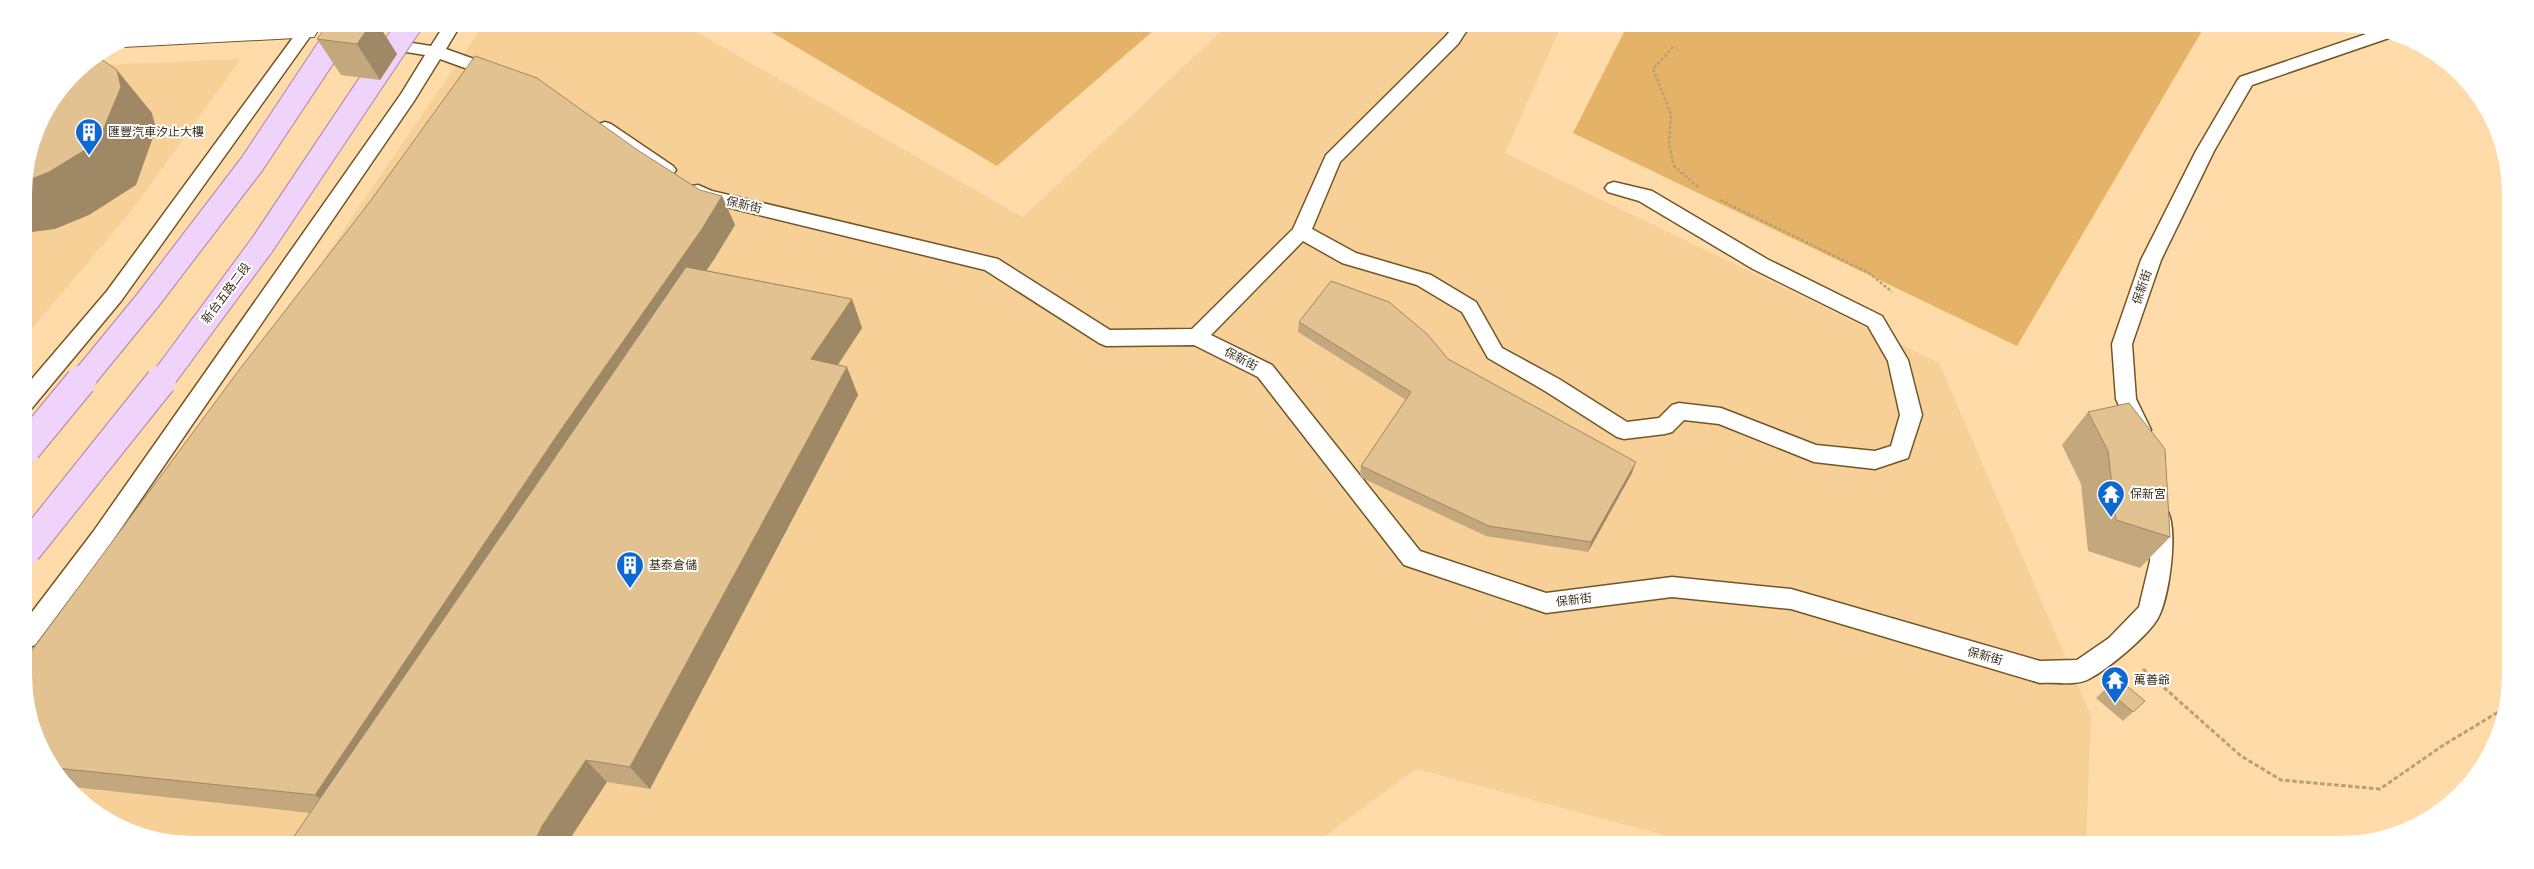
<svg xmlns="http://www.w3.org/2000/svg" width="2534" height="869" font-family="Helvetica,'Noto Sans TC',sans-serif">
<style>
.built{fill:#f6d097}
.green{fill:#e5b367}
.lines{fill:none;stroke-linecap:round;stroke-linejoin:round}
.service-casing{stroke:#735626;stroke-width:3}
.minor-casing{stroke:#735626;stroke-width:2}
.path-far1{stroke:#b99e76;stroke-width:2.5;stroke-dasharray:3 2;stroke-linecap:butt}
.path{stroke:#b99e76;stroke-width:3;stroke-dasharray:4.5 2.5;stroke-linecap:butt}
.service{fill:#fff;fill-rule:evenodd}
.minor{fill:#fff;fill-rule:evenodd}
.primary-bridge-far1-casing{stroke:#a985a8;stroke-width:26;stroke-linecap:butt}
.primary-bridge-casing{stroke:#a985a8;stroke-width:32;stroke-linecap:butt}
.primary-bridge-far1{stroke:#efd3fa;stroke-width:24}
.primary-bridge{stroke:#efd3fa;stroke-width:30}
.wall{fill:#c3a77d}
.shaded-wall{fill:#9f8866}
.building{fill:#e3c291;stroke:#9f8866}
.labels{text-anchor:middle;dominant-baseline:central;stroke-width:4;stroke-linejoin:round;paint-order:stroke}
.poi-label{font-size:12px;fill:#392c18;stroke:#fff;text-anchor:start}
.street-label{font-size:12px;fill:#392c18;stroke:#fff}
</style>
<rect width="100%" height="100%" fill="#fedba9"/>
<g class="built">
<path d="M484 24H682L1023 217 1229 24H1562L1505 153 1939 363 2091 716 2086 845H1701L1416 769 1313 845H193L139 836 66 788 27 708V694Z"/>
<path d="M241 59 132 210 25 337 24 182 41 119 81 66Z"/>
</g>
<g class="green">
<path d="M758 24H1161L997 166Z"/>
<path d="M1628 24H2206L2017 346 1573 133Z"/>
</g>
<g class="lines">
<g class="service-casing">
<g id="service">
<path d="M303 24H319L121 301 32 408 25 410V387L107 291Z"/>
<path d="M445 24H461L446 49 502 69 505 73 502 77H490L440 59 414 101 109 546 35 645 27 648 26 620 93 532 401 94 425 55 375 47 373 43 375 39 381 38 431 46Z"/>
<path d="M1455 24H1471L1458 44 1340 162 1312 229 1356 253 1431 275 1476 302 1502 348 1559 379 1627 422 1659 418 1672 405 1679 403 1721 408 1816 445 1875 451 1891 446 1900 415 1888 361 1868 326 1753 269 1639 201 1608 192 1605 188 1608 184 1614 182 1652 191 1767 259 1882 316 1908 360 1922 415 1908 458 1875 469 1814 462 1719 424 1684 420 1672 432 1665 434 1624 439 1617 437 1545 391 1488 358 1462 312 1417 285 1342 263 1303 241 1211 335 1272 365 1420 551 1546 593 1672 577 1791 589 2040 661 2077 660 2109 638 2139 607 2150 561 2149 519 2152 512 2160 510 2168 512C2178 533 2169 598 2158 618 2148 636 2108 669 2089 679 2076 686 2055 682 2040 683L1791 609 1672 597 1546 613 1404 565 1258 377 1194 345 1106 346 1099 343 985 270 706 202 691 196 689 191 691 186 698 185 712 191 998 259 1110 330 1192 329 1293 229 1326 155 1446 36Z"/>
<path d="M2378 30 2392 32 2389 38 2252 85 2214 151 2161 260 2132 344 2136 399 2151 430 2147 436 2140 438 2133 436 2116 399 2112 344 2141 260 2196 151 2237 81 2240 77Z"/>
<path d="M605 122 611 124 673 166 676 170 673 174 667 176 661 174 599 132 596 128 599 124Z"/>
</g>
</g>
<g class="minor-casing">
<path id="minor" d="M306 25 314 27 317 32 314 37 123 47 115 45 129 37 152 32Z"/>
</g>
<g class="path-far1">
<path d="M1673 47 1653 69 1671 114 1669 144 1674 166 1699 188"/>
<path d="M1720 200 1869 273 1892 292"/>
</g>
<path class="path" d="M2143 669 2241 756 2281 780 2380 789 2442 746 2505 708"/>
<use href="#service" class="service"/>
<use href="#minor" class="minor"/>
<g class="primary-bridge-far1-casing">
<g id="primary-bridge-far1">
<path d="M80 383 148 300 252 164 345 24"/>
<path d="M160 383 262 245 410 24"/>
</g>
</g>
<g class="primary-bridge-casing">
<g id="primary-bridge">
<path d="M26 448 81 381"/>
<path d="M26 550 161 381"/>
</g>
</g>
<use href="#primary-bridge-far1" class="primary-bridge-far1"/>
<use href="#primary-bridge" class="primary-bridge"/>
</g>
<g class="wall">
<path d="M328 24H378L397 54 380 80 341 75 317 39Z"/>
<path d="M636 149 700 190 722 196 735 225 706 270 852 299 862 328 838 365 858 395 650 789 607 782 310 813 65 786 27 708 369 203Z"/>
<path d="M1299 322 1448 359 1632 473 1588 552 1486 536 1360 477 1361 466 1406 400 1298 332Z"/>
<path d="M2088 412 2170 537 2140 568 2088 551 2081 484 2062 445Z"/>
<path d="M2117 678 2145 701 2123 721 2096 698Z"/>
</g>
<g class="shaded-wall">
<path d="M371 24H378L397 54 380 80 357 44Z"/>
<path d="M117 70 152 113 156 129 136 185 89 215 55 229 24 233V182Z"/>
<path d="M722 196 735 225 715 258 578 458 345 817 315 795 560 431Z"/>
<path d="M852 299 862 328 823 387 811 359Z"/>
<path d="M847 367 858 395 650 789 630 767Z"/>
<path d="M1636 462 1632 473 1588 552 1591 542Z"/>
<path d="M586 760 607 782 566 845H533L542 826Z"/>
</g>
<g class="building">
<path d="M328 24H371L357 44 317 39Z"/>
<path d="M475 56 537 78 636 149 700 190 722 196 702 229 560 431 315 795 56 768 27 708V657L239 370 369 203Z"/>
<path d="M96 57H98L117 70 121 87 98 142 49 172 24 182 41 119 81 66Z"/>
<path d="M686 267 852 299 811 359 847 367 630 767 586 760 542 826 533 845H288Z"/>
<path d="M1331 281 1389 302 1427 334 1448 359 1636 462 1591 542 1489 526 1361 466 1411 392 1299 322Z"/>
<path d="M2129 403 2165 449 2170 537 2116 520 2108 451 2088 412Z"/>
<path d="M2117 678 2145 701 2133 712 2106 689Z"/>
</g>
<defs>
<g id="building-pin" transform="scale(1.4375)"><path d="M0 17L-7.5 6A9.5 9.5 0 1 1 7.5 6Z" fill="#0f68d1" stroke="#fff"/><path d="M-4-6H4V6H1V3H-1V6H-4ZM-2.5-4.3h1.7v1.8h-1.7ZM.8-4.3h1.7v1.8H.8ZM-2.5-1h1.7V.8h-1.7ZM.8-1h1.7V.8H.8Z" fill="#fff"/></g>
<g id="temple-pin" transform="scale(1.4375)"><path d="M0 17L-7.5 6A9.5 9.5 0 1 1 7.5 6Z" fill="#0f68d1" stroke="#fff"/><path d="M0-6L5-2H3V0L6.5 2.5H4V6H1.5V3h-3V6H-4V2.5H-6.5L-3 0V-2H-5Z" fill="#fff"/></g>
</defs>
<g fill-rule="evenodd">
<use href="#building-pin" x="89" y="132"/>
<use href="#temple-pin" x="2111" y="494"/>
<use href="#building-pin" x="630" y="565"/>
<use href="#temple-pin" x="2115" y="680"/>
</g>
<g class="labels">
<g class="poi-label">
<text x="108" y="132">匯豐汽車汐止大樓</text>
<text x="2130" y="494">保新宮</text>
<text x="649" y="565">基泰倉儲</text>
<text x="2134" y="680">萬善爺</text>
</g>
<g class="street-label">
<text transform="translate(744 205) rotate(13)">保新街</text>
<text transform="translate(2142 287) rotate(-71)">保新街</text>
<text transform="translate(226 293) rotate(-53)">新台五路二段</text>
<text transform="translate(1241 359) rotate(27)">保新街</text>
<text transform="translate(1574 600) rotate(-7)">保新街</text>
<text transform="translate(1985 656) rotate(15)">保新街</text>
</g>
</g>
<path d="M0 0H2534V869H0ZM193 32H2341A161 161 0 0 1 2502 193V675A161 161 0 0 1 2341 836H193A161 161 0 0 1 32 675V193A161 161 0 0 1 193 32Z" fill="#fff" fill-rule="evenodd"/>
</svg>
